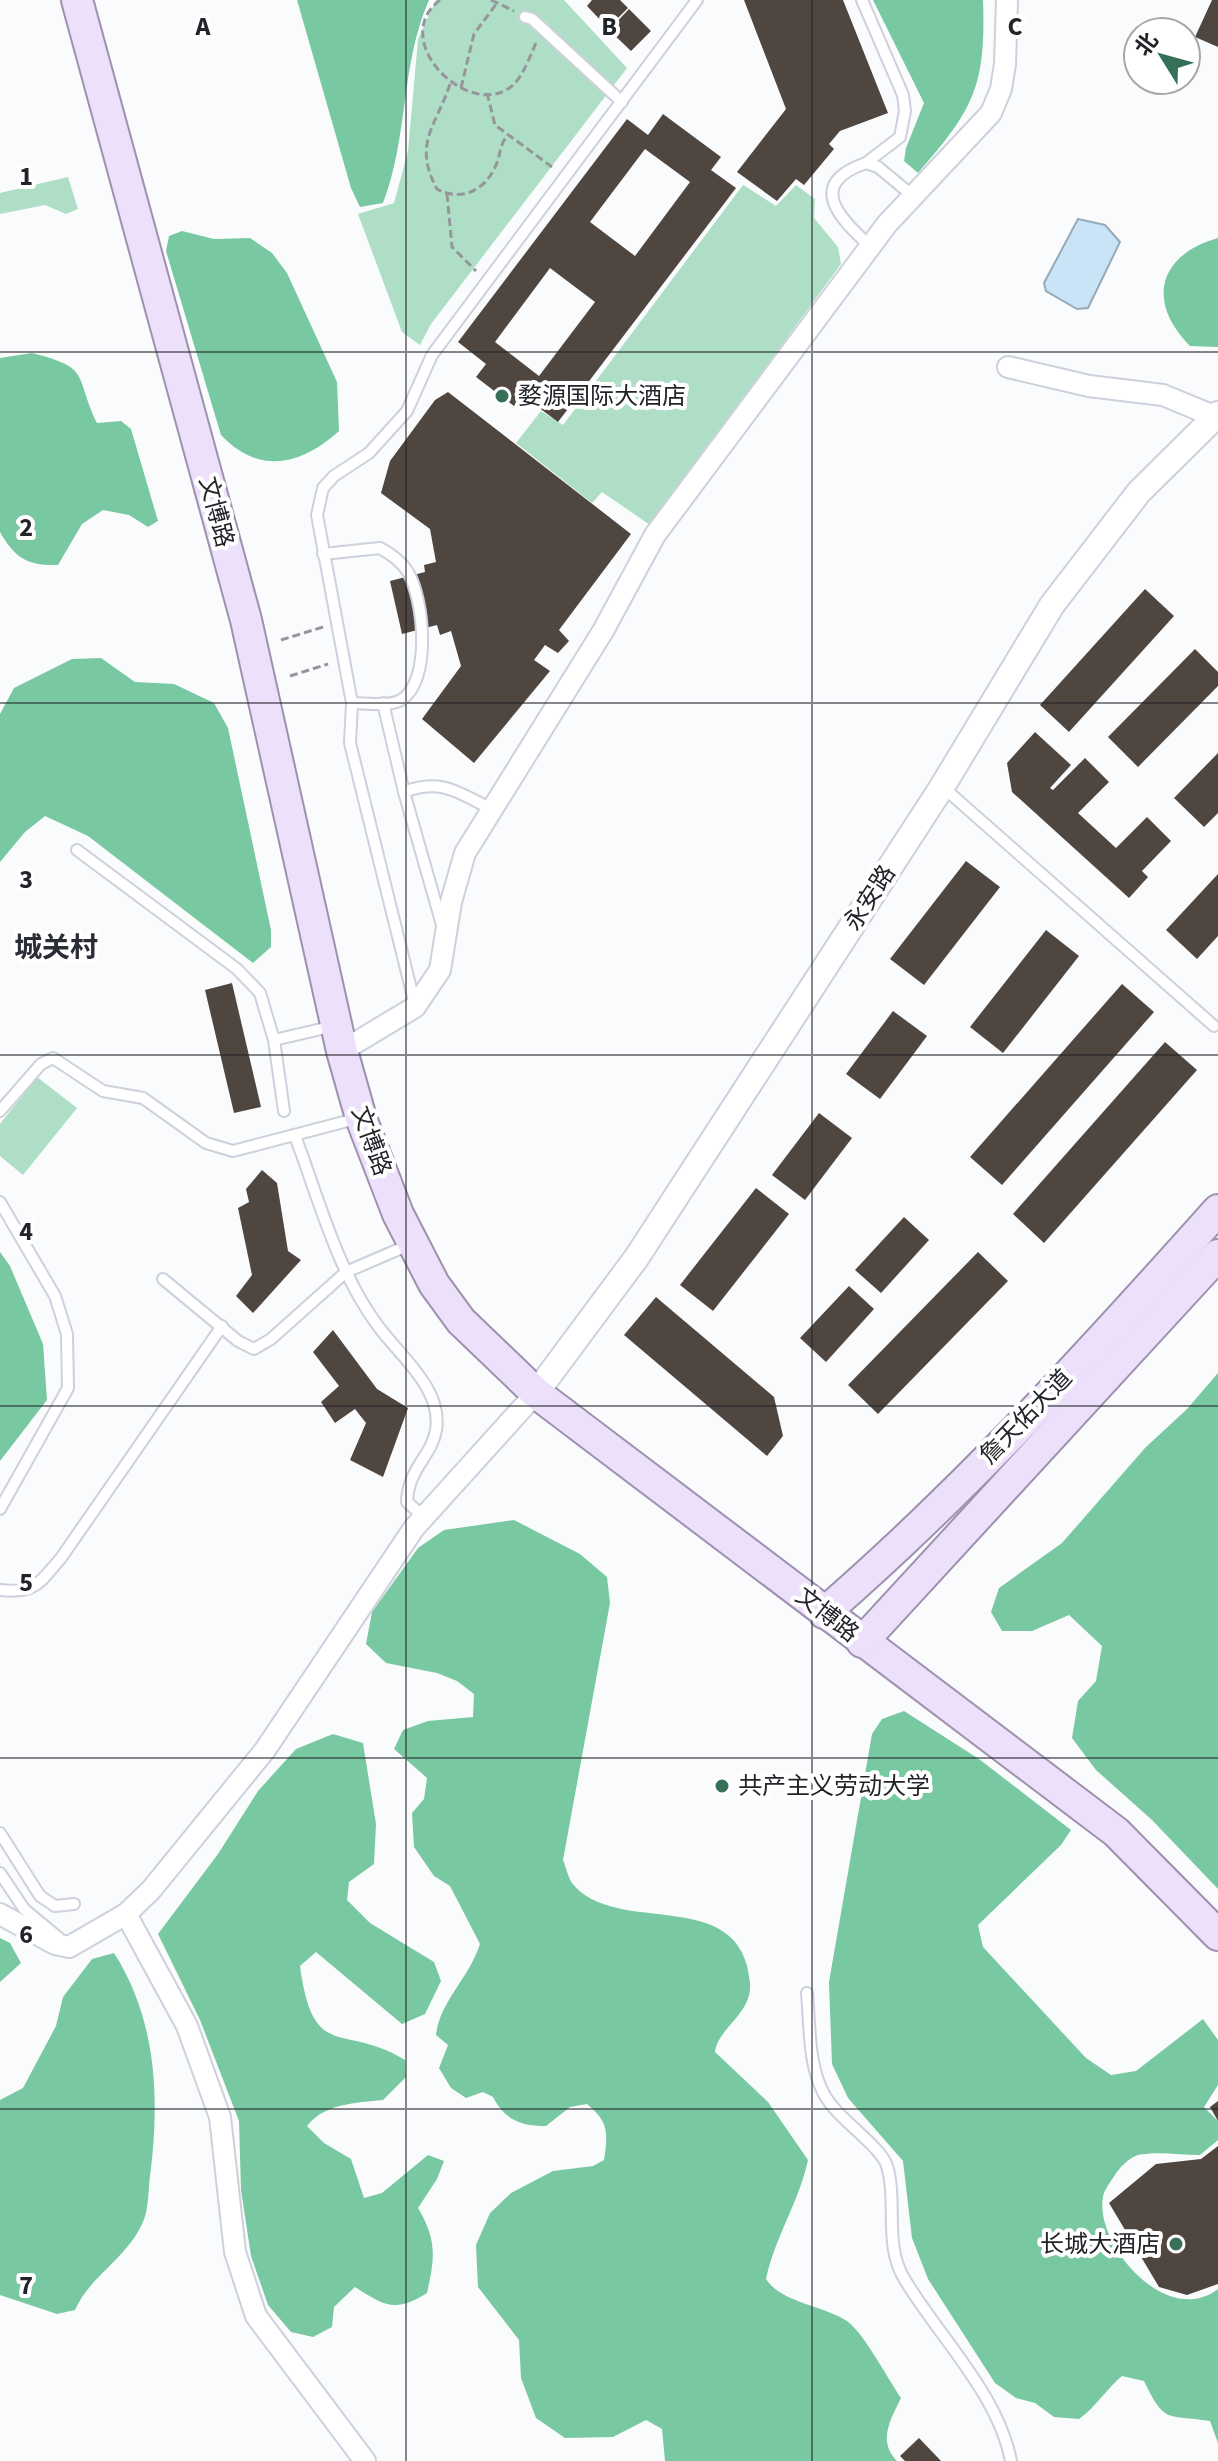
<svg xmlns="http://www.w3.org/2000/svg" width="1218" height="2461" font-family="'Source Sans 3','Noto Sans SC',sans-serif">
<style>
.green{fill:#aedfc6}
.forest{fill:#78c9a2}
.water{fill:#c9e4f7;stroke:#97aab9;stroke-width:2}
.building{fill:#504640;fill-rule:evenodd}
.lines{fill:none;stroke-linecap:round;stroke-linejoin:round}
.service-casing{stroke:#cdd1dc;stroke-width:14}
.minor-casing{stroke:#cdd1dc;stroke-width:24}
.tertiary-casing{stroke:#cdd1dc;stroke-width:28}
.primary-casing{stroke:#9d91ae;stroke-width:34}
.path{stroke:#95969a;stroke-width:3;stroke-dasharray:8 4;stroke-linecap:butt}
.service{stroke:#fff;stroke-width:10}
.minor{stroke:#fff;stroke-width:20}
.tertiary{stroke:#fff;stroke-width:24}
.primary{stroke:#ece0fa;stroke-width:30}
.grid{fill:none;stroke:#232429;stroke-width:2;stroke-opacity:0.55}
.poi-dot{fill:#377059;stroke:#fff;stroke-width:3}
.labels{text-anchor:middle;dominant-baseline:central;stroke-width:8;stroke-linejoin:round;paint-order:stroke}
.poi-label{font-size:24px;fill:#232429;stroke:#fff;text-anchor:start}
.street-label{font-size:24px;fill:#232429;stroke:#fff}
.quarter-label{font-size:28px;font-weight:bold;fill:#2b2e37;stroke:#fff}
.grid-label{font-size:26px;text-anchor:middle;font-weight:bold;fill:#232429;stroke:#fff;stroke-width:8;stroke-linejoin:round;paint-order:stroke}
</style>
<rect width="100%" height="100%" fill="#fafbfd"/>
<g class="green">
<path d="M436 0H564L627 68 431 324 420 345 402 332 358 214 394 203 408 151 418 39Z"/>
<path d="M68 177 78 209 66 214 45 205 0 214V193Z"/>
<path d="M743 185 776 206 796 185 815 199 814 218 838 247 841 264 650 525 602 492 592 503 516 443 541 411 563 425Z"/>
<path d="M37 1077 77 1108 23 1175 0 1156V1124Z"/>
</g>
<g class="forest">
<path d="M297 0H429C400 66 409 136 383 203L360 207 351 188Z"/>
<path d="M873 0H983C986 86 974 109 918 173L904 161 906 148 924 103Z"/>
<path d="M182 231 214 239 250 238 272 253 287 273 337 382 339 431C300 466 259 475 221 435L166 251 169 236Z"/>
<path d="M1218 238V347L1190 346C1146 302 1158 255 1218 238Z"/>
<path d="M32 353C92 368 74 375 97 423L121 421 131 429 158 521 148 527 129 515 103 510 82 524 58 565C27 566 15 558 0 532V358Z"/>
<path d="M101 658 135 682 174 684 214 703 228 728 271 930V947L253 963 88 836 45 816 25 832 0 862V714L14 688 72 659Z"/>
<path d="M0 1252 10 1266 43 1344 47 1400 0 1461Z"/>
<path d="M1218 1373V1889L1152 1820 1096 1770 1072 1738 1078 1701 1096 1681 1102 1646 1069 1615 1032 1631H1002L991 1612 999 1588 1062 1543 1145 1448 1187 1409Z"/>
<path d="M514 1520 580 1554 607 1577 610 1603 563 1860C566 1867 568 1877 572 1883 616 1939 742 1882 750 1983 753 2013 717 2029 715 2052L768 2102 808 2160C799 2202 775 2237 766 2279 782 2303 822 2305 847 2321 864 2333 888 2379 901 2398 891 2419 877 2441 897 2461H665L662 2429 646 2420 613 2437 565 2438 536 2418 521 2378 519 2340 478 2287 476 2245 490 2213 511 2193 553 2171 593 2166 604 2160C608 2133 609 2122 587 2104L570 2107 546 2126C521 2126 505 2120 493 2097L483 2092 466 2098 451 2088 439 2068 448 2045 436 2035C440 2001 468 1980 480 1944L450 1886 434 1876 414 1847 412 1813 424 1799 427 1778 394 1749 403 1730 428 1721 473 1717 474 1694 457 1681 437 1673 386 1663 366 1644 372 1612 418 1548 444 1530Z"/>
<path d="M904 1711 979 1759 1071 1830 1061 1845 978 1925 983 1947 1086 2058 1111 2075 1136 2071 1203 2019 1218 2040V2085L1204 2107 1218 2121V2140L1200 2155C1181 2155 1157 2151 1138 2155 1130 2157 1119 2168 1115 2175 1111 2181 1104 2190 1103 2197 1094 2243 1166 2329 1218 2289V2443L1210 2421C1167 2414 1165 2425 1144 2381L1122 2376C1106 2389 1097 2406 1079 2419L1054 2417 1035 2403 1016 2398 995 2383 928 2279 912 2238 903 2161 848 2098 832 2064 829 1982 872 1734 882 1719Z"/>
<path d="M333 1734 363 1743 376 1824 374 1864 349 1882 347 1900 370 1923 434 1962 441 1981 425 2014 402 2024 316 1952 300 1966C313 2064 344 2022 405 2060L406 2077 383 2100C356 2103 325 2103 307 2126L324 2143 351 2159 364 2198 382 2193 428 2155 444 2161 437 2179 418 2208C437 2240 435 2257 427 2293 395 2313 385 2306 355 2287L334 2307 332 2327 313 2337 291 2332 268 2305 251 2256 241 2190 239 2121 200 2020 158 1934 218 1854 258 1791 296 1749Z"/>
<path d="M0 1938 10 1943 21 1963 0 1982Z"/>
<path d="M114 1953C157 2020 160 2100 150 2176 148 2191 149 2211 142 2224 126 2259 90 2276 75 2310L57 2314 0 2295V2100L23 2088 56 2026 63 1997 92 1959Z"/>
</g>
<path class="water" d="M1078 219 1105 225 1120 242 1088 308 1077 309 1046 291 1044 283Z"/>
<g class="building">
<path d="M592 0H620L628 8 608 28 587 6Z"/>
<path d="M744 0H843L888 113 840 131 829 144 834 149 804 185 796 179 777 201 737 172 786 109Z"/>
<path d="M1212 0H1218V47L1195 37Z"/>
<path d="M629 9 651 31 631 51 609 30Z"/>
<path d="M663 114 721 157 711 170 736 188 558 422 522 395 514 406 476 377 486 364 458 342 627 119 648 135ZM645 149 690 182 635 256 590 222ZM550 268 595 302 539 376 495 342Z"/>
<path d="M448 392 631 534 559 630 569 641 558 653 545 645 534 660 550 671 474 763 422 719 461 666 451 631 440 635 437 625 402 634 390 581 425 572 424 565 436 562 430 529 381 493 390 461 435 400Z"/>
<path d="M1145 589 1174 616 1069 732 1040 705Z"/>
<path d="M1195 649 1218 672V686L1138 767 1108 737Z"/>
<path d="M1035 732 1071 765 1050 788 1053 790 1085 758 1109 782 1078 813 1116 848 1147 817 1171 841 1142 871 1148 877 1129 898 1012 792 1007 763Z"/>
<path d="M1218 753V813L1204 827 1174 798Z"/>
<path d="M966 861 1000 887 924 985 890 959Z"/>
<path d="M1218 874V936L1197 959 1166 930Z"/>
<path d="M1046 930 1079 956 1003 1053 970 1027Z"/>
<path d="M232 983 261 1107 234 1113 205 990Z"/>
<path d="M1122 984 1154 1012 1002 1185 970 1157Z"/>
<path d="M893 1011 927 1036 880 1099 846 1074Z"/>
<path d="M1165 1042 1197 1070 1044 1243 1013 1214Z"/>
<path d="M819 1113 852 1138 805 1200 772 1175Z"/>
<path d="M262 1170 277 1183 288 1251 301 1260 253 1313 236 1296 252 1275 238 1208 249 1202 246 1189Z"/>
<path d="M756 1188 789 1214 713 1311 680 1285Z"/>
<path d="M904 1217 929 1240 881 1293 855 1270Z"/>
<path d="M978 1252 1008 1281 878 1414 848 1385Z"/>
<path d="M849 1286 874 1309 826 1362 800 1338Z"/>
<path d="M656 1297 774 1397 783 1436 767 1456 624 1335Z"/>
<path d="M333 1330 377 1389 408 1408 383 1477 350 1460 366 1423 355 1409 335 1423 321 1402 339 1386 313 1352Z"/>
<path d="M1218 2101V2121L1210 2107Z"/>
<path d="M1218 2146V2284L1187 2295 1159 2287 1109 2203 1156 2164 1201 2159Z"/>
<path d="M919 2438 941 2461H905L900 2456Z"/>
</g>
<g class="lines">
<g class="service-casing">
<g id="service">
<path d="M862 0 903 95 905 111 900 137 866 163"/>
<path d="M525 17 532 19 622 102"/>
<path d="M870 246C840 219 805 184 866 163L878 167 913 196"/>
<path d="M323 554 380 548C391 554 401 561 408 572 424 600 432 681 401 700 389 707 366 703 352 703"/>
<path d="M383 703 404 792 442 925"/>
<path d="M944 788 1214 1026"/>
<path d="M404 792C441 778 458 792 491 809"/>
<path d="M77 850 237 969 260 993 274 1040 284 1111"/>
<path d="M415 1005 350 743 352 703 317 515 323 488 334 476 369 453 407 411 432 355 697 0"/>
<path d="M274 1040 334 1026"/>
<path d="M0 1111 41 1064 53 1058 103 1091 143 1098 206 1143 233 1151 359 1118"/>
<path d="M295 1136C319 1199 337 1271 378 1326 400 1356 443 1389 436 1430 432 1456 408 1468 407 1502L424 1517"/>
<path d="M0 1202 55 1296 67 1334 68 1388 0 1509"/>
<path d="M163 1279 238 1341 254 1349 271 1339 346 1272 411 1244"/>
<path d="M0 1590C36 1594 39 1583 61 1558L222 1326"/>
<path d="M0 1833 40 1896 55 1906 74 1904"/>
<path d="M0 1873 24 1909 59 1938"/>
<path d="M807 1993C810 2025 808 2065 824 2094 836 2118 881 2146 887 2166 898 2203 883 2245 905 2280 940 2338 998 2394 1011 2461"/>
</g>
</g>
<g class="minor-casing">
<g id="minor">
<path d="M1008 367 1089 386 1163 395 1216 417"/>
<path d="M342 1051 415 1007 440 970 451 902 465 853 603 631 655 535 887 224 991 113 1001 89 1005 64 1007 0"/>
<path d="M0 1914 55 1944 69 1947 126 1914 151 1890 265 1750 414 1528 536 1393"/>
<path d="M126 1914 187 2026 220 2117 235 2252 256 2316 365 2461"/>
</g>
</g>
<g class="tertiary-casing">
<path id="tertiary" d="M536 1393 637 1257 942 787 1052 605 1139 492 1218 414"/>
</g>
<g class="primary-casing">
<g id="primary">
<path d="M77 0 246 620 342 1051 361 1118 398 1214 434 1284 461 1321 536 1393 1116 1832 1218 1935"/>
<path d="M824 1613C966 1490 1093 1350 1218 1210"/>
<path d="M862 1642 1218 1255"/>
</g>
</g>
<g class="path">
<path d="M440 0C385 42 475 127 516 82 525 71 530 56 536 43"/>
<path d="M491 0 514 11"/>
<path d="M450 84C437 125 412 143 437 189 461 202 485 191 496 165 501 154 499 145 508 135"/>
<path d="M461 88 474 34 497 3"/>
<path d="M487 93 495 125 552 167"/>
<path d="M447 194 452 247 476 271"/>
<path d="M281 640 323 627"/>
<path d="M290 676 328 664"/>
</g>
<use href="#service" class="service"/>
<use href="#minor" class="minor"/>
<use href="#tertiary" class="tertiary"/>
<use href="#primary" class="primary"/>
</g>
<path class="grid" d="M406 0V2461M812 0V2461M0 352H1218M0 703H1218M0 1055H1218M0 1406H1218M0 1758H1218M0 2109H1218"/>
<g class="poi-dot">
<circle cx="502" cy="396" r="8"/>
<circle cx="722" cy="1786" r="8"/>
<circle cx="1176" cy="2244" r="8"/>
</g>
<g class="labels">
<g class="poi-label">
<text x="518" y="396">婺源国际大酒店</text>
<text x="738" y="1786">共产主义劳动大学</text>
<text x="1160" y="2244" text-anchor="end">长城大酒店</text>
</g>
<g class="street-label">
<text transform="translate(216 512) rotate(75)">文博路</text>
<text transform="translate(870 898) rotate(-57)">永安路</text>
<text transform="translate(371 1141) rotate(70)">文博路</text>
<text transform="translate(1026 1417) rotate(-46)">詹天佑大道</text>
<text transform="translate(827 1615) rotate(38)">文博路</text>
</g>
<g class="quarter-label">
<text x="56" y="948">城关村</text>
</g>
</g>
<g class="grid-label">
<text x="203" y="35">A</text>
<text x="609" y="35">B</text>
<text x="1015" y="35">C</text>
<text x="26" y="185">1</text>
<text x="26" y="536">2</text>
<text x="26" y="888">3</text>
<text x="26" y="1240">4</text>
<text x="26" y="1591">5</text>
<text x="26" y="1943">6</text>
<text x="26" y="2294">7</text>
</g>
<g transform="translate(1162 56) rotate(307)"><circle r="38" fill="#ffffff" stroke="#a7a7a9" stroke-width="2"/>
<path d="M0-6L14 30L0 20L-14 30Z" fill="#377059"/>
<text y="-12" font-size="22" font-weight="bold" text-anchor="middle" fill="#232429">北</text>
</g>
</svg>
